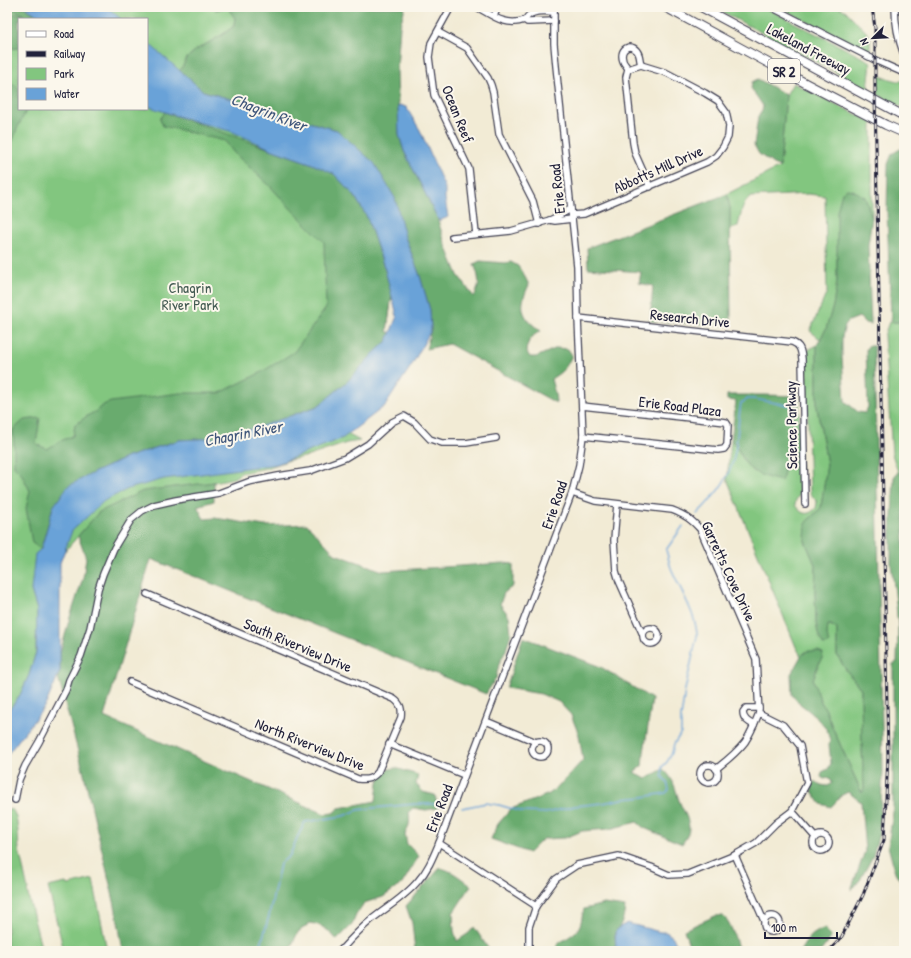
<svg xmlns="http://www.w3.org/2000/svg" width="911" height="958" font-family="'Patrick Hand',sans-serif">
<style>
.green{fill:#82c67f;stroke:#52745d;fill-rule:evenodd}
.forest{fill:#69ab6e;stroke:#466654}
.water{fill:#69a2d8;stroke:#46628a}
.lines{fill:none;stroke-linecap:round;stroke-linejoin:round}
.stream{stroke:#69a2d8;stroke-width:1.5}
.minor-casing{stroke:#414052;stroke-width:8}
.highway-casing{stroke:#414052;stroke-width:10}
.minor{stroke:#fff;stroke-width:5.5}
.highway{stroke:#fff;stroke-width:8}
.rail-casing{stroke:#22223b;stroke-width:3}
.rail{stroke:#fbf7ec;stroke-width:1.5;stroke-dasharray:4.5;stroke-linecap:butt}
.labels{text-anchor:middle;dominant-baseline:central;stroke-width:4;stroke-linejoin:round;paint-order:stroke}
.shield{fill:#fbf7ec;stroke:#636270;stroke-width:1}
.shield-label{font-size:14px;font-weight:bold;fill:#22223b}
.street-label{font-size:15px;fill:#22223b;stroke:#fbf7ec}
.park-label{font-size:15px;fill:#445b53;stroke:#fbf7ec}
.water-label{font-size:16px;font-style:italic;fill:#3e557a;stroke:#fbf7ec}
</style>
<rect width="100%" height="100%" fill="#fbf7ec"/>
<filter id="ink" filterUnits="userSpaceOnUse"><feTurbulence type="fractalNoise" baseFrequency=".025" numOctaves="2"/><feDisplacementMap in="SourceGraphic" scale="8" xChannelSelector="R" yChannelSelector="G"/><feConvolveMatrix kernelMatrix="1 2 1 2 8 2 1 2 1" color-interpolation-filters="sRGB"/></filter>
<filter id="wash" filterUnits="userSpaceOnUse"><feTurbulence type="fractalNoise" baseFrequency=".012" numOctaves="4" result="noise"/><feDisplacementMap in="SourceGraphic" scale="16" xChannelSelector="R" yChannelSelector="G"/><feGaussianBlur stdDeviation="0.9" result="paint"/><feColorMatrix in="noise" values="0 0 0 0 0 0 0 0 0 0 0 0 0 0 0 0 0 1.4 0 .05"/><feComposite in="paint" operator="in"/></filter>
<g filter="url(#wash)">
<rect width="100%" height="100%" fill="#f2ebd5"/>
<g class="green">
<path d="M7 7H217L216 10 227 7 235 18 234 26 222 35 196 50 187 58 171 93 309 136 396 261 387 331 409 346 336 428 360 441 347 443 309 456 290 460 267 468 241 473 234 478 204 484 99 512 31 590 37 610 36 652 29 675 20 695 7 713ZM19 19H147V109H19Z"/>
<path d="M713 7H764L871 62 868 89Z"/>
<path d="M779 7H839L846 11 870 36V54Z"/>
<path d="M879 76 898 81H904V108L878 95Z"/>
<path d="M793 83 872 122V218L865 197 837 255V282L833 306 826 329 820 339 810 331 827 292 825 196 808 194 751 197 746 201 742 210 738 226 730 229V208L727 194 780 167 786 95Z"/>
<path d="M889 322H904V478L898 472 892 454 884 336Z"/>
<path d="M817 345V407L827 464 821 508 806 522 805 541 816 567 815 592 816 622 818 634 828 644 827 635 828 624 837 629V655L846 670 861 689 862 749 864 787 863 793 861 791 831 724 826 710 821 702 813 680 817 668 822 658 812 652 807 651 801 656 796 647 727 479 731 440 734 443 747 465 783 476 787 455 790 446 798 396H799L800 494 796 500 795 505C802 515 808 516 816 508L817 502 810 493 806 357 808 350Z"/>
<path d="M12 809C19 817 18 839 19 850 22 863 25 877 28 890L27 891 42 951H7V810Z"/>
<path d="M93 879 107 951H64L48 887 66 883 68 885Z"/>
</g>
<g class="forest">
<path d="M7 7H25L34 13 31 17 41 19H19V48L7 49V13L24 15 23 14Z"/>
<path d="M217 7H405L400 26 397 70 399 135 404 151 437 217 445 243 458 275 474 297C481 284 479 277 474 264L480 261 505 263 511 262 518 266 525 277 529 285C518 307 521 317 541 331 531 336 528 340 526 351L530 357H536L557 348 568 349 572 355C566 369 563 371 551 379 553 387 556 395 556 403L449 344 426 349 431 330 430 310 420 276 405 237 337 130 301 120 203 91 180 71 187 58 196 50 222 35 234 26 235 18 227 7 215 10Z"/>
<path d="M758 79 786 95 780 167 773 164 759 154 754 145 758 117 762 111 763 106 751 88 752 82Z"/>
<path d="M12 83 17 86 19 88V109H27L17 129 7 157V86Z"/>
<path d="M165 112 310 163 334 173 354 195 367 217 385 270 392 294 387 331 390 334 387 341 373 354 347 382 318 406 262 426 218 438 179 440 128 457 95 472 53 507 41 549 32 543 26 508 30 491 21 473 14 466V446L13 430 24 420 40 418 36 444 47 449 60 441 73 436 75 425 87 416 96 411 105 404 111 402 180 393H220L260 373 294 352 326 308 324 242 291 209 270 186 234 153 225 141 163 126 160 119Z"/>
<path d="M900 149 904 150V219L901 222 904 223V322H891L887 211 888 164 892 154Z"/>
<path d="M847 189 853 190 865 197 872 218 868 245 871 324 865 323 859 317 849 321 845 325 842 337V357L845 401 858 412 865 413 868 407 866 350 868 346H874L883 772 879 833 873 856 860 880 851 890 865 851 861 802 848 792 842 795 831 807 821 804 813 793 811 786 815 781 821 785 828 786 832 783 830 778 824 779 821 777 822 772 828 769 831 763 829 745 830 741 827 730 814 715 799 703 792 695 791 674 801 656 807 651H818L823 653 822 658 817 668 813 680 821 702 826 710 831 724 861 791 863 792 864 787 862 749 861 689 846 670 837 655V629L831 625H828L827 635 829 644 823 645 818 634 816 622 815 592 816 567 805 541 806 522 821 508 827 464 817 407V345L826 329 833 306 837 282V211L842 193Z"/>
<path d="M727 194 730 208 731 326 650 321 653 286 639 283 641 272 588 268 587 248Z"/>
<path d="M727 395H764L798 396 790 446 787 455 783 476 781 481C769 478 754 475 747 465 742 458 739 450 734 443L731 440 736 401 727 400Z"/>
<path d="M898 472 904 478V878L899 879 895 872 888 846 893 812V664L897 662 898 627 895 593 891 565V533L894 477Z"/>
<path d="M214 482V501L197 506 204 519 215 518 265 526 307 524 335 554 383 571 504 563 513 564V586L504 593 500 604 509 616 511 633 506 650 499 664 496 678 486 694 151 559 104 717 325 814 333 813 339 808 376 801 378 782 381 774 389 769 396 768 418 775 416 784 423 792 435 795 438 808 426 810 413 808 409 812C410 821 410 826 405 834L407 844 419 856 402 884 383 897 364 903 356 915 352 925 337 940C329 930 322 925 310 923L298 932 289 951H123L116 910 82 766 58 677 60 671V653L70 617 83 578 86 558 78 536 99 512 143 491Z"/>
<path d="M523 637 601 667 652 699 642 766 634 772 646 779 663 769C675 779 675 790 680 803 684 812 688 817 689 827 689 834 686 838 682 844L644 828 637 822 609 829 582 831 565 838 543 839 529 853 491 839 498 824 511 809 549 794 558 787 583 760 579 735 571 715 559 702 541 694 506 688Z"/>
<path d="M440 868C452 870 462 879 471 886L453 913 454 931 457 941 469 933 474 927 490 951H415L412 923 406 906Z"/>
<path d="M604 904 625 907C624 917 622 925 615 932L616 951H557V945C564 939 577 934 580 925 582 920 582 915 584 909Z"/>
<path d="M715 916C717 916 720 915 722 916 731 919 736 943 739 951H691L684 930Z"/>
<path d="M825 928 831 938 821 951H800C808 938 811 934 825 928Z"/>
</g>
<g class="water">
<path d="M25 7H107L121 19H43Z"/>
<path d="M147 42 203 91 301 120 337 130 374 163 395 198 405 237 420 276 430 310 431 330 413 363 385 406 343 438 277 464 164 479 128 489 104 501 72 531 60 563V671L46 704 39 714 7 755V713L20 695 29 675 36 652 37 610 31 590 35 554 41 549 53 507 68 486 95 472 128 457 179 440 218 438 262 426 318 406 347 382 373 354 387 341 397 316 385 270 367 217 354 195 334 174 310 163 273 150 233 132 186 119 147 106Z"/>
<path d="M400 105 406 107 420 130 445 188V198L448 217C445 219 442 219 439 221L404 151 399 135 398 106Z"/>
<path d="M627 923 660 932H666L673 937 679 951H616L615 932 620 927Z"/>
</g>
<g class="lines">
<g class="stream">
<path d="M697 514C714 497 731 478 735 452 738 436 738 420 741 403L748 399H754L793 406"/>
<path d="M462 808 486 803 499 805 523 812 546 813 575 806 603 803 622 799 643 797 666 793 669 790 667 782 662 776V767L667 762 672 753 674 744 681 733V718L685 690 697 636C697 616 679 587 671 568 669 562 668 556 666 550L683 526"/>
<path d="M259 951 269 916 280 864 290 855 297 838 305 822 343 816 358 810 373 808 415 804H442"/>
</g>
</g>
</g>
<g filter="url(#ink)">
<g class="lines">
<g class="minor-casing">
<g id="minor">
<path d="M451 7 431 43 429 57 434 95 469 169 476 234"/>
<path d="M477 7C493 16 506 27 525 20L527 22H529L554 21"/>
<path d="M771 7 875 60 904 73"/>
<path d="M895 7C895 24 898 39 904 55"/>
<path d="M494 16 498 7"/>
<path d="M525 20C530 10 544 11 554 12"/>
<path d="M438 32 467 48 488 78 491 85 493 92 499 134 533 201 539 224"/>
<path d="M641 65C640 62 640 58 639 55 634 41 618 47 623 61 624 64 627 66 628 69L626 77 633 143 635 153 650 187"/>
<path d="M572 215 584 214 707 162 716 156 723 147 728 137 729 126 726 112 718 101 705 93 667 73 641 65 628 69"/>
<path d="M550 220 555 221 572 219"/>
<path d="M452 237 511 231 550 220 554 218 571 209"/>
<path d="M578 318 792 342C800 345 801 350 802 359L805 504"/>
<path d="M582 406 726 422 728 425 727 445 724 449 718 450 583 436"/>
<path d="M617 504 614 540 616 571 619 581 643 635"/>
<circle cx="651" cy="636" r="8"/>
<path d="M130 682 358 779C367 780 372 779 378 772L401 717C402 709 401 704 394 699L147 594"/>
<path d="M486 721 536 742"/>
<path d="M754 725C748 722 743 719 743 712L746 708H759"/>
<circle cx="540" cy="749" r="8"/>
<path d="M389 744 464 775"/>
<circle cx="709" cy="774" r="9"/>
<path d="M716 769C725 762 738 751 745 742 751 733 755 723 759 713"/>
<path d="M15 800 19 780 25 766 39 742 66 690 69 680 81 656 90 628 98 589 103 574 114 548 131 520 142 511 154 505 176 500 219 493 248 482 278 476 310 471 345 458 368 444 392 422 404 416 414 422 430 439 442 443H466L496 438"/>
<path d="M792 811 815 837"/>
<circle cx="821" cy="843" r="8"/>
<path d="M439 843 536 906"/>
<path d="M735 855 764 921"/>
<circle cx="772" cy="924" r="8"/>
<path d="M340 951C350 940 359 930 371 920 387 907 405 897 418 881 428 870 433 857 439 843L572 493 579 465 583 436 578 318 577 266 556 66 554 44V7"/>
<path d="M529 951V927L536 906 556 879 577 865 619 856 651 867 669 875 688 874 735 855 756 843 776 823 792 811 807 783 800 746 783 725 759 713 756 659 700 529C691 519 685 515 672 510L595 501 572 493"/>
</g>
</g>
<g class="highway-casing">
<g id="highway">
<path d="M665 7 807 84 886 125 904 133"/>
<path d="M701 7 904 116"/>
</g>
</g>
<use href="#minor" class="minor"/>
<use href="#highway" class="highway"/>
<g class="rail-casing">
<path id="rail" d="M829 951 841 938 863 895 884 840 888 756 875 94V28L872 7"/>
</g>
<use href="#rail" class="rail"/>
</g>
</g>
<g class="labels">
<rect class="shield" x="768" y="59" width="32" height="24" rx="3"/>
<g class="shield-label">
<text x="784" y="71">SR 2</text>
</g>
<g class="street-label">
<text transform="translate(809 49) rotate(28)">Lakeland Freeway</text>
<text transform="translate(458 114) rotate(68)">Ocean Reef</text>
<text transform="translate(658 169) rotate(-24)">Abbotts Mill Drive</text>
<text transform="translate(557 189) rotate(-96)">Erie Road</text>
<text transform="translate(690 318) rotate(6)">Research Drive</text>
<text transform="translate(680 406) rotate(7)">Erie Road Plaza</text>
<text transform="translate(791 425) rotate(-91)">Science Parkway</text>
<text transform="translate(554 505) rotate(-71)">Erie Road</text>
<text transform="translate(729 571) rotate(65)">Garretts Cove Drive</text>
<text transform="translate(298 645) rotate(23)">South Riverview Drive</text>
<text transform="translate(310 744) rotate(22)">North Riverview Drive</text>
<text transform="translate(439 808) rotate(-69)">Erie Road</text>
</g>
<g class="park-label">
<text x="190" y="287">Chagrin<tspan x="190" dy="17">River Park</tspan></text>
</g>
<g class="water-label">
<text transform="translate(269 112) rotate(21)">Chagrin River</text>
<text transform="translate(243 433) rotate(-11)">Chagrin River</text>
</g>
</g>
<rect width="911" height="958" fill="none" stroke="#fbf7ec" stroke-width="24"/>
<rect x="18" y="18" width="130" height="92" fill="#fbf7ec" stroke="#a4a2a5"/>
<rect x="26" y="31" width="20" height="6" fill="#ffffff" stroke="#a4a2a5"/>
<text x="54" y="38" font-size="12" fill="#22223b">Road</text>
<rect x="26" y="51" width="20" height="6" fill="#22223b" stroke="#a4a2a5"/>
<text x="54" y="58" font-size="12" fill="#22223b">Railway</text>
<rect x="26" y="68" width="20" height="12" fill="#82c67f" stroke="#a4a2a5"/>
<text x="54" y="78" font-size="12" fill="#22223b">Park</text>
<rect x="26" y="88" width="20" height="12" fill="#69a2d8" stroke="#a4a2a5"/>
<text x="54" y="98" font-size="12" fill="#22223b">Water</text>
<g transform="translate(873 38) rotate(246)" stroke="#fbf7ec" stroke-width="3" paint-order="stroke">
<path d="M0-3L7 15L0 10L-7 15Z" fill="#22223b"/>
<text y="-6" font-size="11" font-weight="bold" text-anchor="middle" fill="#22223b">N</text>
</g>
<path d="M765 932v6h72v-6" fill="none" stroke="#22223b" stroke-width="2"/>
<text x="771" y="932" font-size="12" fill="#22223b" stroke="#fbf7ec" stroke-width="3" paint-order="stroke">100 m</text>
</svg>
